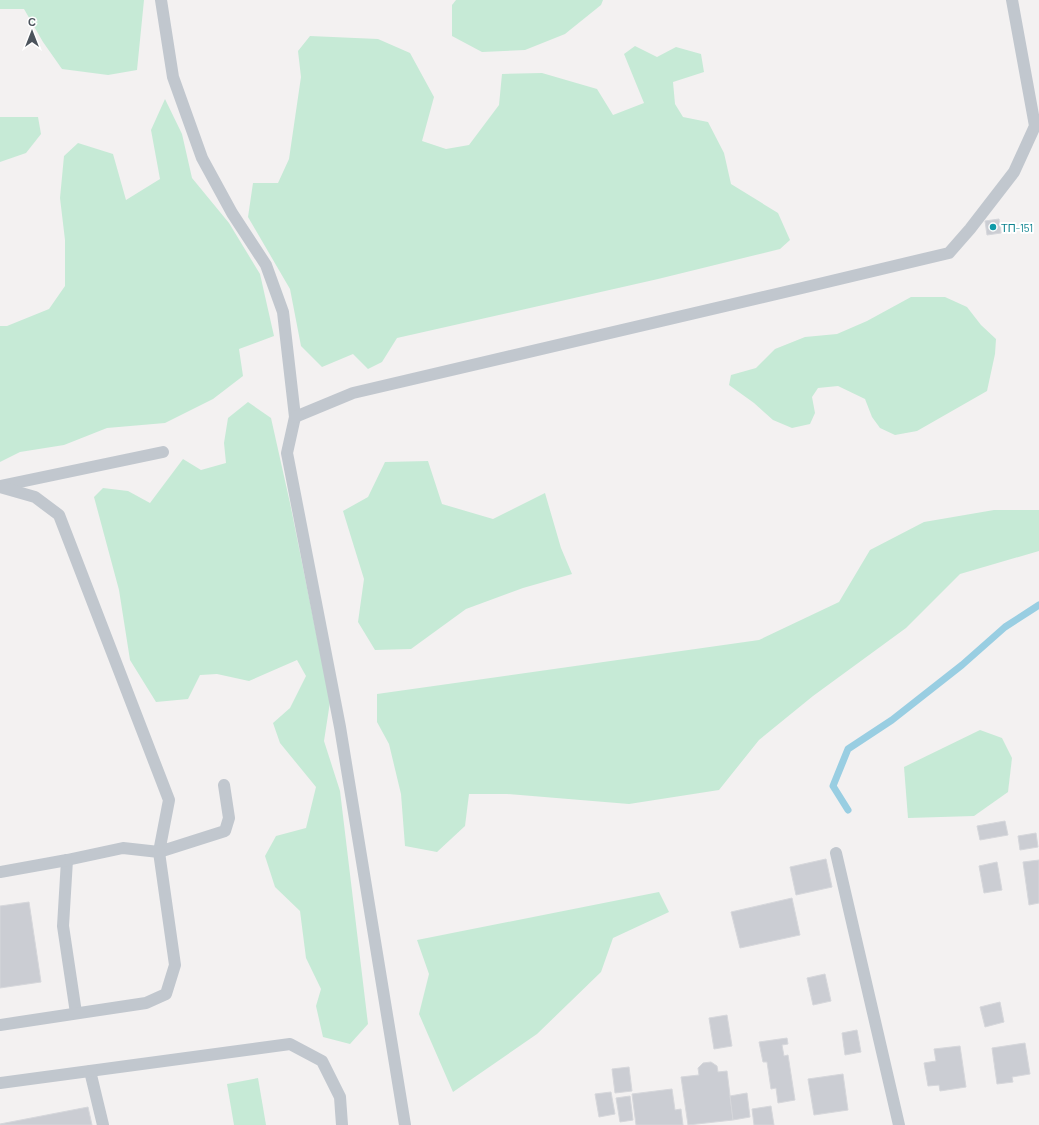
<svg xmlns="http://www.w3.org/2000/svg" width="1039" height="1125" font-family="Barlow,sans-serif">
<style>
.green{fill:#c6ead6}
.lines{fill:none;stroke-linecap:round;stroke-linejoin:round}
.stream{stroke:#99cee2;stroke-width:7}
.building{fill:#cbcdd3;stroke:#d6d7db}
.service{stroke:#c1c7ce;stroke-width:12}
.culture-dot{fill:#0f9aa8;stroke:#fff;stroke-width:1.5}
.labels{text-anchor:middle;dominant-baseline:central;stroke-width:4;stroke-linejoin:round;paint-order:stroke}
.culture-label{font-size:11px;fill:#0d838f;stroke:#fff;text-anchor:start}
</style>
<rect width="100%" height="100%" fill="#f3f1f1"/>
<g class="green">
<path d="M0 0H144L137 70 108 75 62 69 43 42 24 9H0Z"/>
<path d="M456 0H603L601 5 565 34 525 50 482 52 452 36V5Z"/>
<path d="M310 36 378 39 410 53 434 97 422 141 446 149 469 145 499 105 502 74 542 73 597 89 613 115 644 103 624 54 635 46 657 57 676 47 701 54 704 72 673 82 675 104 683 117 708 122 724 153 731 184 778 213 790 240 780 249 658 279 397 338 382 362 368 369 353 354 322 367 301 346 290 289 248 217 253 183H278L289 159 296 111 301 77 298 51Z"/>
<path d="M165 99 182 134 192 178 229 223 260 274 274 336 239 349 243 376 213 399 165 423 107 428 64 445 20 452 0 462V326H7L49 309 65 286V240L60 198 64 156 78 143 113 154 126 200 160 179 151 130Z"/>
<path d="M0 117H38L41 134 26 153 0 162Z"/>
<path d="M911 297H945L967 307 981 325 996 339 995 354 987 391 917 431 895 435 880 428 872 417 865 399 838 386 818 388 812 397 815 413 810 424 792 428 773 420 754 403 729 385 731 375 756 368 775 349 805 337 837 334 867 321Z"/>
<path d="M248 402 271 418 290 503 330 702 324 741 340 791 368 1024 350 1044 323 1037 316 1006 321 989 306 958 300 911 275 887 265 856 276 836 306 828 316 787 280 743 273 723 290 708 306 676 297 660 249 681 217 674 200 675 188 699 156 702 130 660 119 590 94 497 103 488 128 491 150 503 183 459 201 470 226 463 224 443 228 418Z"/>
<path d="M428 461 442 504 493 519 545 493 561 548 572 574 523 588 466 609 411 649 375 650 358 622 364 579 343 511 368 497 385 462Z"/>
<path d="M994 510H1039V551L960 574 906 628 813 696 759 740 719 790 629 804 507 794H469L465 826 437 852 405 846 401 794 389 744 377 722V694L759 640 839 602 870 550 924 522Z"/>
<path d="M980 730 1002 738 1012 758 1008 792 974 816 908 818 904 767Z"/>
<path d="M659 892 669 912 613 938 601 972 537 1034 453 1092 419 1014 429 974 417 940Z"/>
<path d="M258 1078 266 1125H234L227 1084Z"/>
</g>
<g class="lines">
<path class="stream" d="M848 810 833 786 848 749 892 720 962 665 1005 627 1039 605"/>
</g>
<g class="building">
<path d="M999 219 1001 233 987 235 985 221Z"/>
<path d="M1005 821 1008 835 980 840 977 826Z"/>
<path d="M1036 833 1038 847 1020 850 1018 836Z"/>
<path d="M826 859 832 887 796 895 790 867Z"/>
<path d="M1039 860V903L1029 905 1023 862Z"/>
<path d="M997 862 1002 890 984 893 979 866Z"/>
<path d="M792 898 800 935 740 948 731 912Z"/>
<path d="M29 902 41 982 0 988V906Z"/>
<path d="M825 974 831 1001 813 1005 807 978Z"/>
<path d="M1000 1002 1004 1022 985 1027 980 1007Z"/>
<path d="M727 1015 732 1046 714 1049 709 1018Z"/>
<path d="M857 1030 861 1052 845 1055 842 1033Z"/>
<path d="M787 1038 788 1044 782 1045 784 1056 788 1055 795 1100 778 1103 776 1088 771 1089 767 1062H763L759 1042Z"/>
<path d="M1025 1043 1030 1074 1012 1077 1013 1082 997 1084 992 1048Z"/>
<path d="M960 1046 966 1087 940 1091 939 1085 928 1086 924 1063 936 1061 934 1049Z"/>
<path d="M711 1062 717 1066 718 1072 727 1071 733 1120 688 1125 681 1077 699 1075 698 1068 703 1063Z"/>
<path d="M629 1067 632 1091 615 1093 612 1069Z"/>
<path d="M843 1074 848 1110 814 1115 808 1079Z"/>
<path d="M672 1089 675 1110 681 1109 683 1125H636L632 1094Z"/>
<path d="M611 1092 615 1114 599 1117 595 1094Z"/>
<path d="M747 1093 750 1117 733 1120 730 1096Z"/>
<path d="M630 1096 633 1120 620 1122 616 1098Z"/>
<path d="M771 1106 774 1125H754L752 1109Z"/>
<path d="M88 1107 92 1125H0V1124Z"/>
</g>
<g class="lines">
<g class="service">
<path d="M161 0 173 77 202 158 232 213 266 265 283 312 295 417 287 453 340 727 405 1125"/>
<path d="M295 417 353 393 802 288 949 253 970 229 1014 172 1035 126 1012 0"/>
<path d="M1 486 163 452"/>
<path d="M0 487 35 497 59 515 169 800 159 852 225 831 229 818 224 785"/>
<path d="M836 853 899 1125"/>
<path d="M67 860 63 926 76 1013"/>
<path d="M0 872 67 860 123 848 159 852 175 965 166 994 146 1003 0 1025"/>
<path d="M90 1071 103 1125"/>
<path d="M0 1083 290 1044 322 1061 340 1097 342 1125"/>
</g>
</g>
<circle class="culture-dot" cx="993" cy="227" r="4"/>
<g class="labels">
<g class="culture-label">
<text x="1001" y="227">ТП-151</text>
</g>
</g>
<g transform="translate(32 32)" stroke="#ffffff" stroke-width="3" paint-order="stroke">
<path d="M0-3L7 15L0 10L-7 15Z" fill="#4b535c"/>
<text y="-6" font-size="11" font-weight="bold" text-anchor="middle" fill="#4b535c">С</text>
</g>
</svg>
